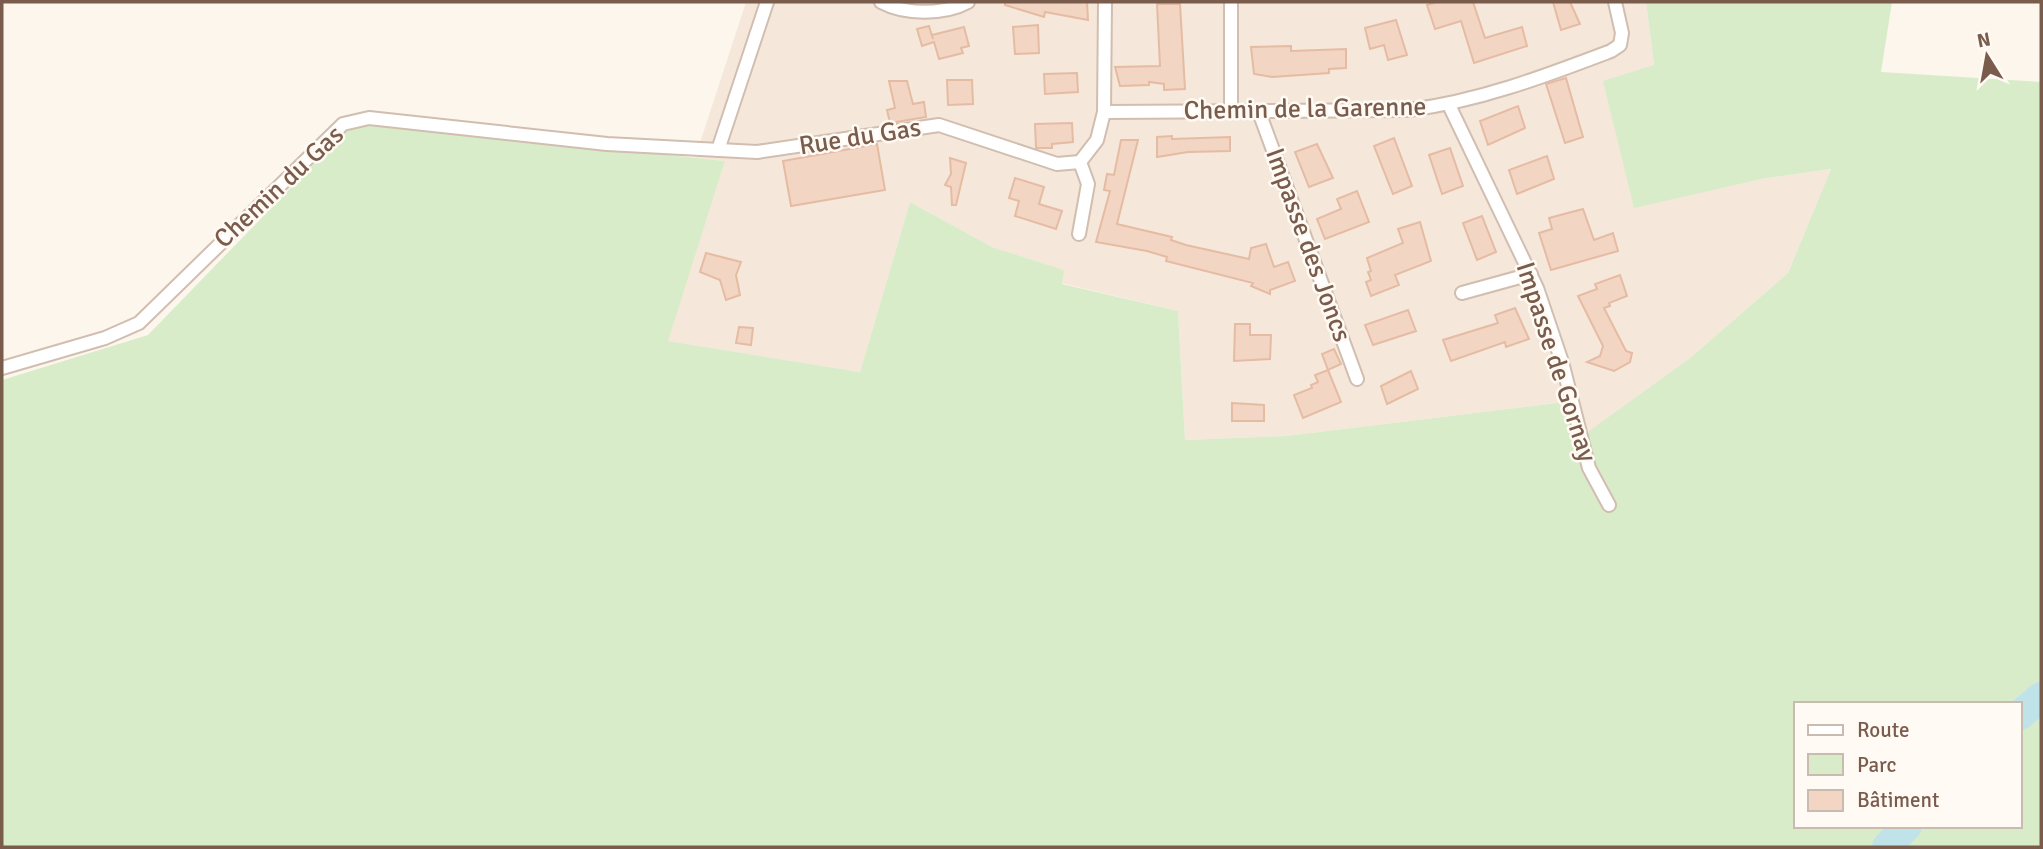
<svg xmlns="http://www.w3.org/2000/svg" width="2043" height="849" font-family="Signika,sans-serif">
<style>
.residential{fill:#f5e8da}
.green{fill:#d8ecc9;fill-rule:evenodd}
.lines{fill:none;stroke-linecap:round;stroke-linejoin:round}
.river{stroke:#bfe3e8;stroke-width:30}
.building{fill:#f3d5c3;stroke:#e6bba3;stroke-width:2}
.street-casing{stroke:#d1beb0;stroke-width:16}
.street{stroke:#fff;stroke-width:12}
.labels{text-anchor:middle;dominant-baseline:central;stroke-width:5;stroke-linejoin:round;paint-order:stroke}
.street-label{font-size:26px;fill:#7a5c4d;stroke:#fffaf3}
</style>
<rect width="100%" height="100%" fill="#fdf6ec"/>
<path class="residential" d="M746 2H1646L1654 65 1761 179 1831 169 1788 273 1690 358 1574 443 1564 402 1286 436 1185 440 1178 311 1061 283 1063 270 992 247 910 202 860 372 667 341 725 161 695 158Z"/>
<path class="green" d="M1646 2H1892L1881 72 2041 82V847H2V380L148 335 345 132 371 123 725 161 668 341 860 372 910 202 992 247 1064 270 1062 284 1178 311 1185 440 1286 436 1565 402 1574 442 1690 358 1788 273 1831 169 1761 179 1634 208 1603 81 1654 65ZM1796 704H2020V826H1796Z"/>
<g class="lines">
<g class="river">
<path d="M2020 715 2041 697"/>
<path d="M1887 847 1907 826"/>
</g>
</g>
<g class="building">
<path d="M1005 2H1087L1088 20 1045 12 1044 17 1005 5Z"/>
<path d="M1437 2H1473L1485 38 1522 27 1527 46 1474 63 1461 21 1435 29 1427 5Z"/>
<path d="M1553 2H1570L1580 24 1561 30Z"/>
<path d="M1157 4H1180L1185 89 1164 90V84L1149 82V85L1120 86 1115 67 1160 66Z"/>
<path d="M1396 20 1407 55 1388 60 1384 45 1370 49 1365 28Z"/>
<path d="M1038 25 1039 53 1015 54 1013 27Z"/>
<path d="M929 26 933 39 932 35 964 27 969 46 961 48 963 53 939 59 934 42 922 46 917 29Z"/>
<path d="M1291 46V51L1346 49V68L1329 69V73L1272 77 1254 74 1251 47Z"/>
<path d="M1077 73 1078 92 1045 94 1044 74Z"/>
<path d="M1566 78 1583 137 1565 143 1546 84Z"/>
<path d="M947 80H972L973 104 948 105Z"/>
<path d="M889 81H907L913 104 924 102 926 117 890 123 887 110 895 108Z"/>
<path d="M1518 106 1525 128 1488 145 1480 121Z"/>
<path d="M1072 123 1073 142 1052 144V148H1036L1035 124Z"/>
<path d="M1172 136V139L1230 137V151L1188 152 1157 157V137Z"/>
<path d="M1394 138 1412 186 1393 194 1374 146Z"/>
<path d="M1121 140H1138L1117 224 1172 237 1171 240 1186 245 1249 259 1251 248 1266 244 1274 267 1288 262 1295 281 1270 290V294L1251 286 1253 283 1166 261 1167 257 1147 251 1096 242 1110 191 1104 190 1107 174 1114 175Z"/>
<path d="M877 144 885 190 791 206 783 161Z"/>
<path d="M1317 144 1333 178 1309 187 1295 152Z"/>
<path d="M1450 148 1463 186 1442 194 1429 155Z"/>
<path d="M1547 156 1554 179 1517 194 1509 170Z"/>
<path d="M950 158 966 163 956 205H952L951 187 945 185 951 174Z"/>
<path d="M1015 178 1044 187 1039 204 1062 211 1056 229 1015 216 1019 201 1009 198Z"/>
<path d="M1357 191 1369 222 1325 239 1317 219 1341 209 1337 199Z"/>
<path d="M1583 209 1594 240 1613 233 1618 251 1551 270 1539 233 1552 229 1549 218Z"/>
<path d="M1482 216 1496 252 1477 260 1463 223Z"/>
<path d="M1420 222 1431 261 1395 275 1399 285 1371 296 1366 282 1371 280 1368 272 1371 271 1367 258 1403 243 1398 229Z"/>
<path d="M706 253 741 262 736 275 740 295 726 300 720 280 700 272Z"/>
<path d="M1620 275 1627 296 1609 303 1610 306 1604 308 1626 351 1632 353 1630 362 1614 371 1587 362 1600 356 1603 346 1578 296 1597 289 1595 284Z"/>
<path d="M1515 308 1529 339 1506 347 1505 342 1451 361 1443 340 1498 323 1495 315Z"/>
<path d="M1408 310 1416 331 1373 345 1365 325Z"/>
<path d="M1235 324H1250V335H1271L1270 359 1234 361Z"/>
<path d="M739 327 753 328 751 345 736 343Z"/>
<path d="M1334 349 1341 364 1328 370 1322 354Z"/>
<path d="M1328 370 1341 402 1303 418 1294 395 1312 388 1311 385 1318 382 1315 375Z"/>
<path d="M1411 371 1418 389 1387 404 1381 386Z"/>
<path d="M1232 403 1264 405V421H1232Z"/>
</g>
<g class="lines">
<g class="street-casing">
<g id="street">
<path d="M881 2C905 15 944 15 968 2"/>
<path d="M1231 2V111"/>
<path d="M1449 105 1537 288 1562 362 1589 468 1609 505"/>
<path d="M1104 112 1409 110C1480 101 1545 76 1611 51L1620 45 1622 33 1615 2"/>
<path d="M1259 112 1357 379"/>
<path d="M718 150 767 2"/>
<path d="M1079 234 1088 184 1080 162 1097 140 1104 112 1105 2"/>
<path d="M1462 293 1531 274"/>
<path d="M2 368 105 338 139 323 343 124 369 118 607 144 757 152 939 125 1057 164 1080 162"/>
</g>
</g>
<use href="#street" class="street"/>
</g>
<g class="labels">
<g class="street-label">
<text transform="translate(1305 109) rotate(-1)">Chemin de la Garenne</text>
<text transform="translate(860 137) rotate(-9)">Rue du Gas</text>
<text transform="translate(279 187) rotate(-43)">Chemin du Gas</text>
<text transform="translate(1308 245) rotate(70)">Impasse des Joncs</text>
<text transform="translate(1556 362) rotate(72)">Impasse de Gornay</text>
</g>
</g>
<rect width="2043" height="849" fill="none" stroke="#7a5c4d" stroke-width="7"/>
<rect x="1794" y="702" width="228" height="126" fill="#fffaf3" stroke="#cabbb1" stroke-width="2"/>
<rect x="1808" y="725" width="35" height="10" fill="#ffffff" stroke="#cabbb1" stroke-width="2"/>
<text x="1857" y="737" font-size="21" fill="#7a5c4d">Route</text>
<rect x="1808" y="754" width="35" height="21" fill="#d8ecc9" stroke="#cabbb1" stroke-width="2"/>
<text x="1857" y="772" font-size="21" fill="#7a5c4d">Parc</text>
<rect x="1808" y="790" width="35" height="21" fill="#f3d5c3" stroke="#cabbb1" stroke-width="2"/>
<text x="1857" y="807" font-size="21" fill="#7a5c4d">Bâtiment</text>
<g transform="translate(1987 56) rotate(349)" stroke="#fffaf3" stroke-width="5" paint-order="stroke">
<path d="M0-5L12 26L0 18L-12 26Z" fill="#7a5c4d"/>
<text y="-10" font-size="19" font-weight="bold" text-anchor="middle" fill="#7a5c4d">N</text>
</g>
</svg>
